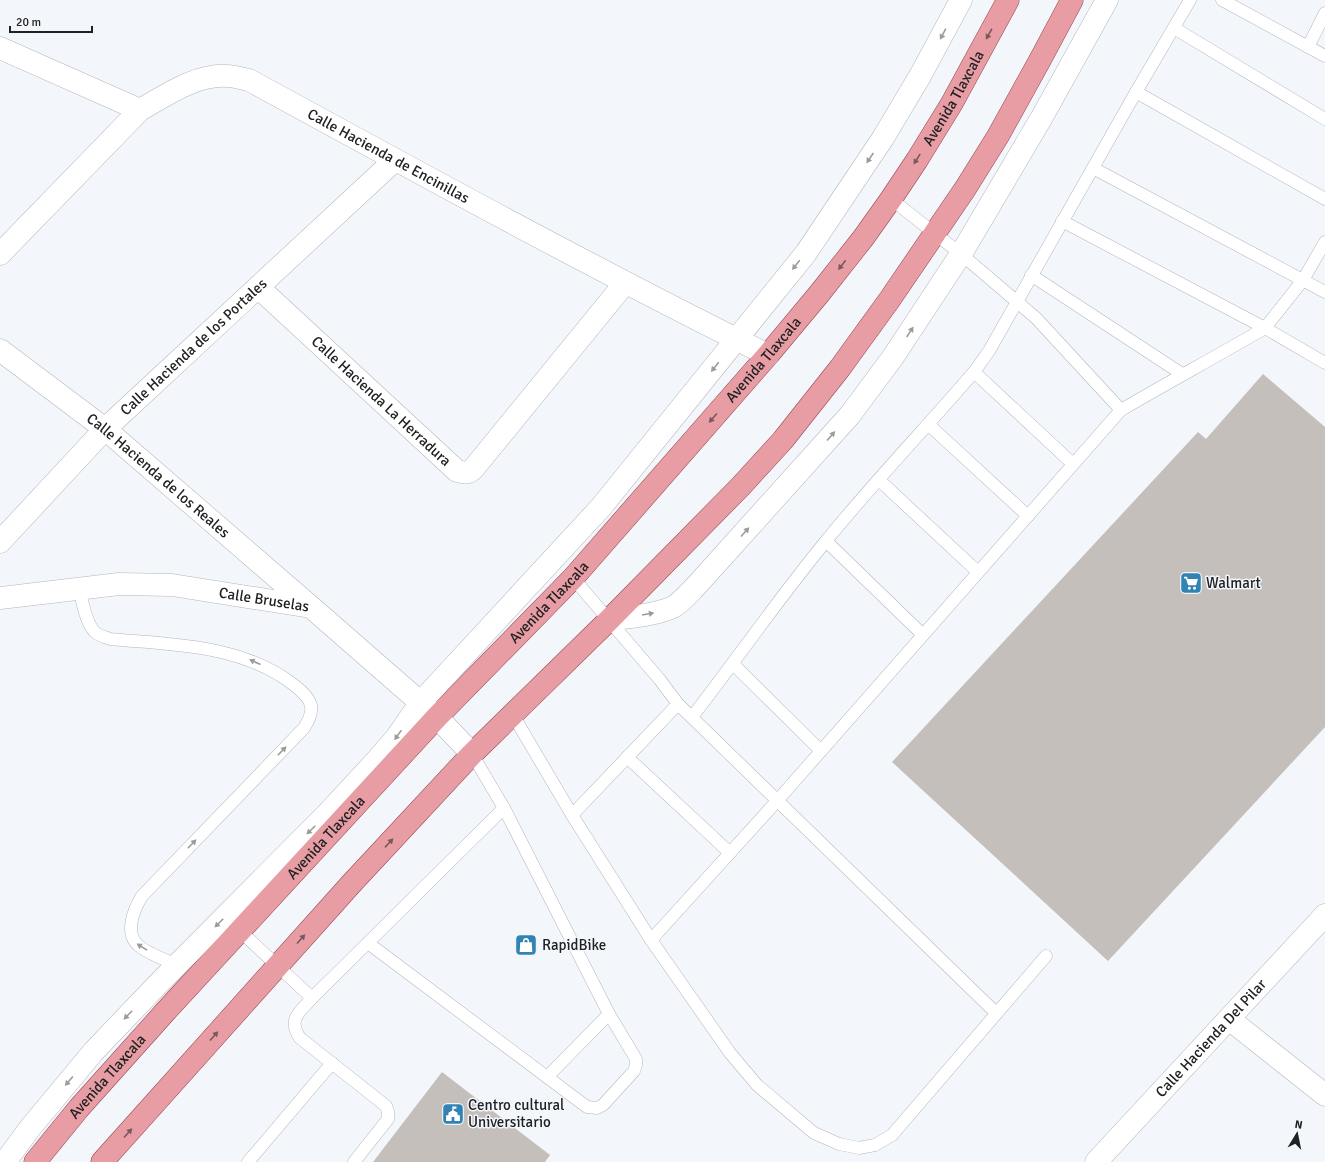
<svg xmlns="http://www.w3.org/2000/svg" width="1325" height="1162" font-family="Signika,sans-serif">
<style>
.building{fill:#c4bfbb}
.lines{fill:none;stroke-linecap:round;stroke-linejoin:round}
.service-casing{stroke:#b3b6bb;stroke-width:13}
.minor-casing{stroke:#b3b6bb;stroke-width:23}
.tertiary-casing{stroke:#b3b6bb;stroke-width:23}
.primary-casing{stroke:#97474f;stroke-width:23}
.service{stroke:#fff;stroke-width:12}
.minor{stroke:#fff;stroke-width:22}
.tertiary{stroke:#fff;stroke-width:22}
.primary{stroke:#e79da3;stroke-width:22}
.oneway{fill:#9b9b9c}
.oneway2{fill:#7a595d}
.labels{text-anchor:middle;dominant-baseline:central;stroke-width:3;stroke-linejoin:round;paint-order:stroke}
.street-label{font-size:15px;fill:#202123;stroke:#f3f6fb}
.poi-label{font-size:15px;fill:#202123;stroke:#f3f6fb;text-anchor:start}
</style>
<rect width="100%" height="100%" fill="#f3f6fb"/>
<g class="building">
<path d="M1263 374 1325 427V727L1108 961 892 762 1198 432 1206 439Z"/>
<path d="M442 1072 550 1155 545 1162H373Z"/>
</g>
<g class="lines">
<g class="service-casing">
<g id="service">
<path d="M1222 0 1325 56"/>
<path d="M1174 28 1325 119"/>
<path d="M1308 47 1325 13"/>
<path d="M1136 92 1325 199"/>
<path d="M1093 168 1325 292"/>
<path d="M1062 221 1265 328 1303 280 1325 242"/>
<path d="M1031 275 1182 374"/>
<path d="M974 372 1073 464"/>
<path d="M1121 410C1169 382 1217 356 1265 328L1325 363"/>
<path d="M929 425 1028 516"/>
<path d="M879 480 978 572"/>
<path d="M826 541 923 635"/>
<path d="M573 578 660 680 678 704 996 1013"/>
<path d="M79 588C82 600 86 624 95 632 99 636 105 637 110 639 173 645 241 644 294 685 312 699 317 708 304 728L142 896C134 909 124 933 138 945 146 953 166 960 177 965"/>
<path d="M733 664 821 751"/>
<path d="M513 715 572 815 651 940 777 801 1121 410 1036 318 961 254 891 199"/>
<path d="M692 717C737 659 779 598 826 541 873 483 925 429 974 372L989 351 1136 92 1190 0"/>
<path d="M627 757 730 853"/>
<path d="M572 815 678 704"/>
<path d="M240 931 312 998"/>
<path d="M651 940 730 1053 757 1085 814 1133 839 1144 859 1148 875 1145 892 1135 1046 956"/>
<path d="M368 943 587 1107 597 1108 603 1105 634 1071 636 1065V1059L609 1014 504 808 472 754"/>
<path d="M547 1077 609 1014"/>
<path d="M248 1162 332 1063"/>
<path d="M354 1162 388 1119V1112L386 1106 300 1038C287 1019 300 1012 312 998L504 808"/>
</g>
</g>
<g class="minor-casing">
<g id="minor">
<path id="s1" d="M0 48 140 110C166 95 196 74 228 76 235 76 242 79 249 80 421 174 593 268 768 355"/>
<path d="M0 254 140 110"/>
<path id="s2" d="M258 287 457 471C464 473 469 474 474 468L625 283"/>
<path id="s3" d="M0 350 105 429 311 607"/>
<path id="s4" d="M0 542 105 429 395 160"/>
<path d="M1229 1019 1325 1095"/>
<path id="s5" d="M1096 1162 1325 915"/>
</g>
</g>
<g class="tertiary-casing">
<g id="tertiary">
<path id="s6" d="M0 598 119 584 172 585 311 607 437 717 472 754"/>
<path d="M609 620C627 617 657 615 673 607 682 602 689 593 696 586L850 415 893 357 961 254 1042 117 1107 0"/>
<path d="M5 1162 30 1128 94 1051 160 982 327 814 377 760 396 738 421 702 602 506 806 253 883 138 920 76 961 0"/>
</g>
</g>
<g class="primary-casing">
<g id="primary">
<path id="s7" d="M35 1162 79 1108 165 1012 437 717 573 578 768 355 819 294 864 237 891 199 917 160 952 103 1008 0"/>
<path d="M102 1162 351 884 472 754 609 620 741 486 783 440 840 368 890 299 965 189 998 136 1040 60 1072 0"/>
</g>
</g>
<use href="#service" class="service"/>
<use href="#minor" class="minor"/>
<use href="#tertiary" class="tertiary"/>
<use href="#primary" class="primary"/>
</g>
<defs><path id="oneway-solid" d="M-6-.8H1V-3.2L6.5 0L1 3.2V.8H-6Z"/></defs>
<g class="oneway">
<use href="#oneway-solid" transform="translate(943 34) rotate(118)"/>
<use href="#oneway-solid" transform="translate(870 158) rotate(124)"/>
<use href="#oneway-solid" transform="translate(796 265) rotate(128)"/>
<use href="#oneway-solid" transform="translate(910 332) rotate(-57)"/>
<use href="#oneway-solid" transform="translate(715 367) rotate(129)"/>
<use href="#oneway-solid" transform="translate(831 436) rotate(-49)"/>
<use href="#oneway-solid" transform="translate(745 532) rotate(-48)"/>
<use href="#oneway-solid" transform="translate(648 614) rotate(-10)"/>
<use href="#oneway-solid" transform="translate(255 662) rotate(-156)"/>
<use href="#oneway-solid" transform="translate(398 735) rotate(125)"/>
<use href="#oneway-solid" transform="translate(282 751) rotate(-46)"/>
<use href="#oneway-solid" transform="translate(311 830) rotate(135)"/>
<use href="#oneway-solid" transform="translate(192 844) rotate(-46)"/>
<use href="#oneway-solid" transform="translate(219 923) rotate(135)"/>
<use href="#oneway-solid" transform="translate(142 947) rotate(-148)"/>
<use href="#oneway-solid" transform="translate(128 1015) rotate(134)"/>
<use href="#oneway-solid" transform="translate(69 1081) rotate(130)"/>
</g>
<g class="oneway2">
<use href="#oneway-solid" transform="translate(989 34) rotate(119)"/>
<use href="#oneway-solid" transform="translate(917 159) rotate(122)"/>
<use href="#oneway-solid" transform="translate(842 265) rotate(128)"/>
<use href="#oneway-solid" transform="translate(713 418) rotate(131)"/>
<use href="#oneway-solid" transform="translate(389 843) rotate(-47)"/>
<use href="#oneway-solid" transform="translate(301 939) rotate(-48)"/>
<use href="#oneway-solid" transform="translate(214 1036) rotate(-48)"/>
<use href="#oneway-solid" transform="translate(128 1133) rotate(-48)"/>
</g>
<defs>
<g id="supermarket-square" transform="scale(1.15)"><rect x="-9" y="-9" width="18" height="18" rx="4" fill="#3283b4" stroke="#f3f6fb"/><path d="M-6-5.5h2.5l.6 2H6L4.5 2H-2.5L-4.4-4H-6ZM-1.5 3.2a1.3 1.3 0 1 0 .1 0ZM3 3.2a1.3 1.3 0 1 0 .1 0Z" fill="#fff"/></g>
<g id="shop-square" transform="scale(1.15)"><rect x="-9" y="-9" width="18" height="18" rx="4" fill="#3283b4" stroke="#f3f6fb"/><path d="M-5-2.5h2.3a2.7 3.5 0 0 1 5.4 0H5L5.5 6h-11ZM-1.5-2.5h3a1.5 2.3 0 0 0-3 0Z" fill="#fff"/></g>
<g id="civic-square" transform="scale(1.15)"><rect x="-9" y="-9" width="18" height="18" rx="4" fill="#3283b4" stroke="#f3f6fb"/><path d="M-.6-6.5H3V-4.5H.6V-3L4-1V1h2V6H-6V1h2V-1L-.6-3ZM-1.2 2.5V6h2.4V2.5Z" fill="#fff"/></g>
</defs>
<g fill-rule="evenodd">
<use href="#supermarket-square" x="1191" y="583"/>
<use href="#shop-square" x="526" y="945"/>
<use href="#civic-square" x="453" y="1114"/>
</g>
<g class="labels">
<g class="street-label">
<text stroke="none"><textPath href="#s7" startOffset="1408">Avenida Tlaxcala</textPath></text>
<text stroke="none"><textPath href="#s1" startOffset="429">Calle Hacienda de Encinillas</textPath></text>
<text stroke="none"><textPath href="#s4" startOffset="275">Calle Hacienda de los Portales</textPath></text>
<text stroke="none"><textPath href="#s7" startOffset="1084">Avenida Tlaxcala</textPath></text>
<text stroke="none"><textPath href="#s2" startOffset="168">Calle Hacienda La Herradura</textPath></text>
<text stroke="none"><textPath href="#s3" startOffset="202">Calle Hacienda de los Reales</textPath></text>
<text stroke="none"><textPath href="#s6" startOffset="266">Calle Bruselas</textPath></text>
<text stroke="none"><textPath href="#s7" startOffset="760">Avenida Tlaxcala</textPath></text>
<text stroke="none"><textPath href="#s7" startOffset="436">Avenida Tlaxcala</textPath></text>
<text stroke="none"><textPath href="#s5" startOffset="169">Calle Hacienda Del Pilar</textPath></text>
<text stroke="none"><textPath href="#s7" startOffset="112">Avenida Tlaxcala</textPath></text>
</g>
<g class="poi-label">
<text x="1206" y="583">Walmart</text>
<text x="542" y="945">RapidBike</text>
<text x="468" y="1105">Centro cultural<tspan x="468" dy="17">Universitario</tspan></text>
</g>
</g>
<g transform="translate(1297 1134) rotate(10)" stroke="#f3f6fb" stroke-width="3" paint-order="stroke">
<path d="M0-3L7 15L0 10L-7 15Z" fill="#202123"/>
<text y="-6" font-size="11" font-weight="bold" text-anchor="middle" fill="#202123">N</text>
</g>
<path d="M10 26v6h82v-6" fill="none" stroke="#202123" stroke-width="2"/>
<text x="16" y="26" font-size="12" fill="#202123" stroke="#f3f6fb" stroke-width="3" paint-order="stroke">20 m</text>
</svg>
